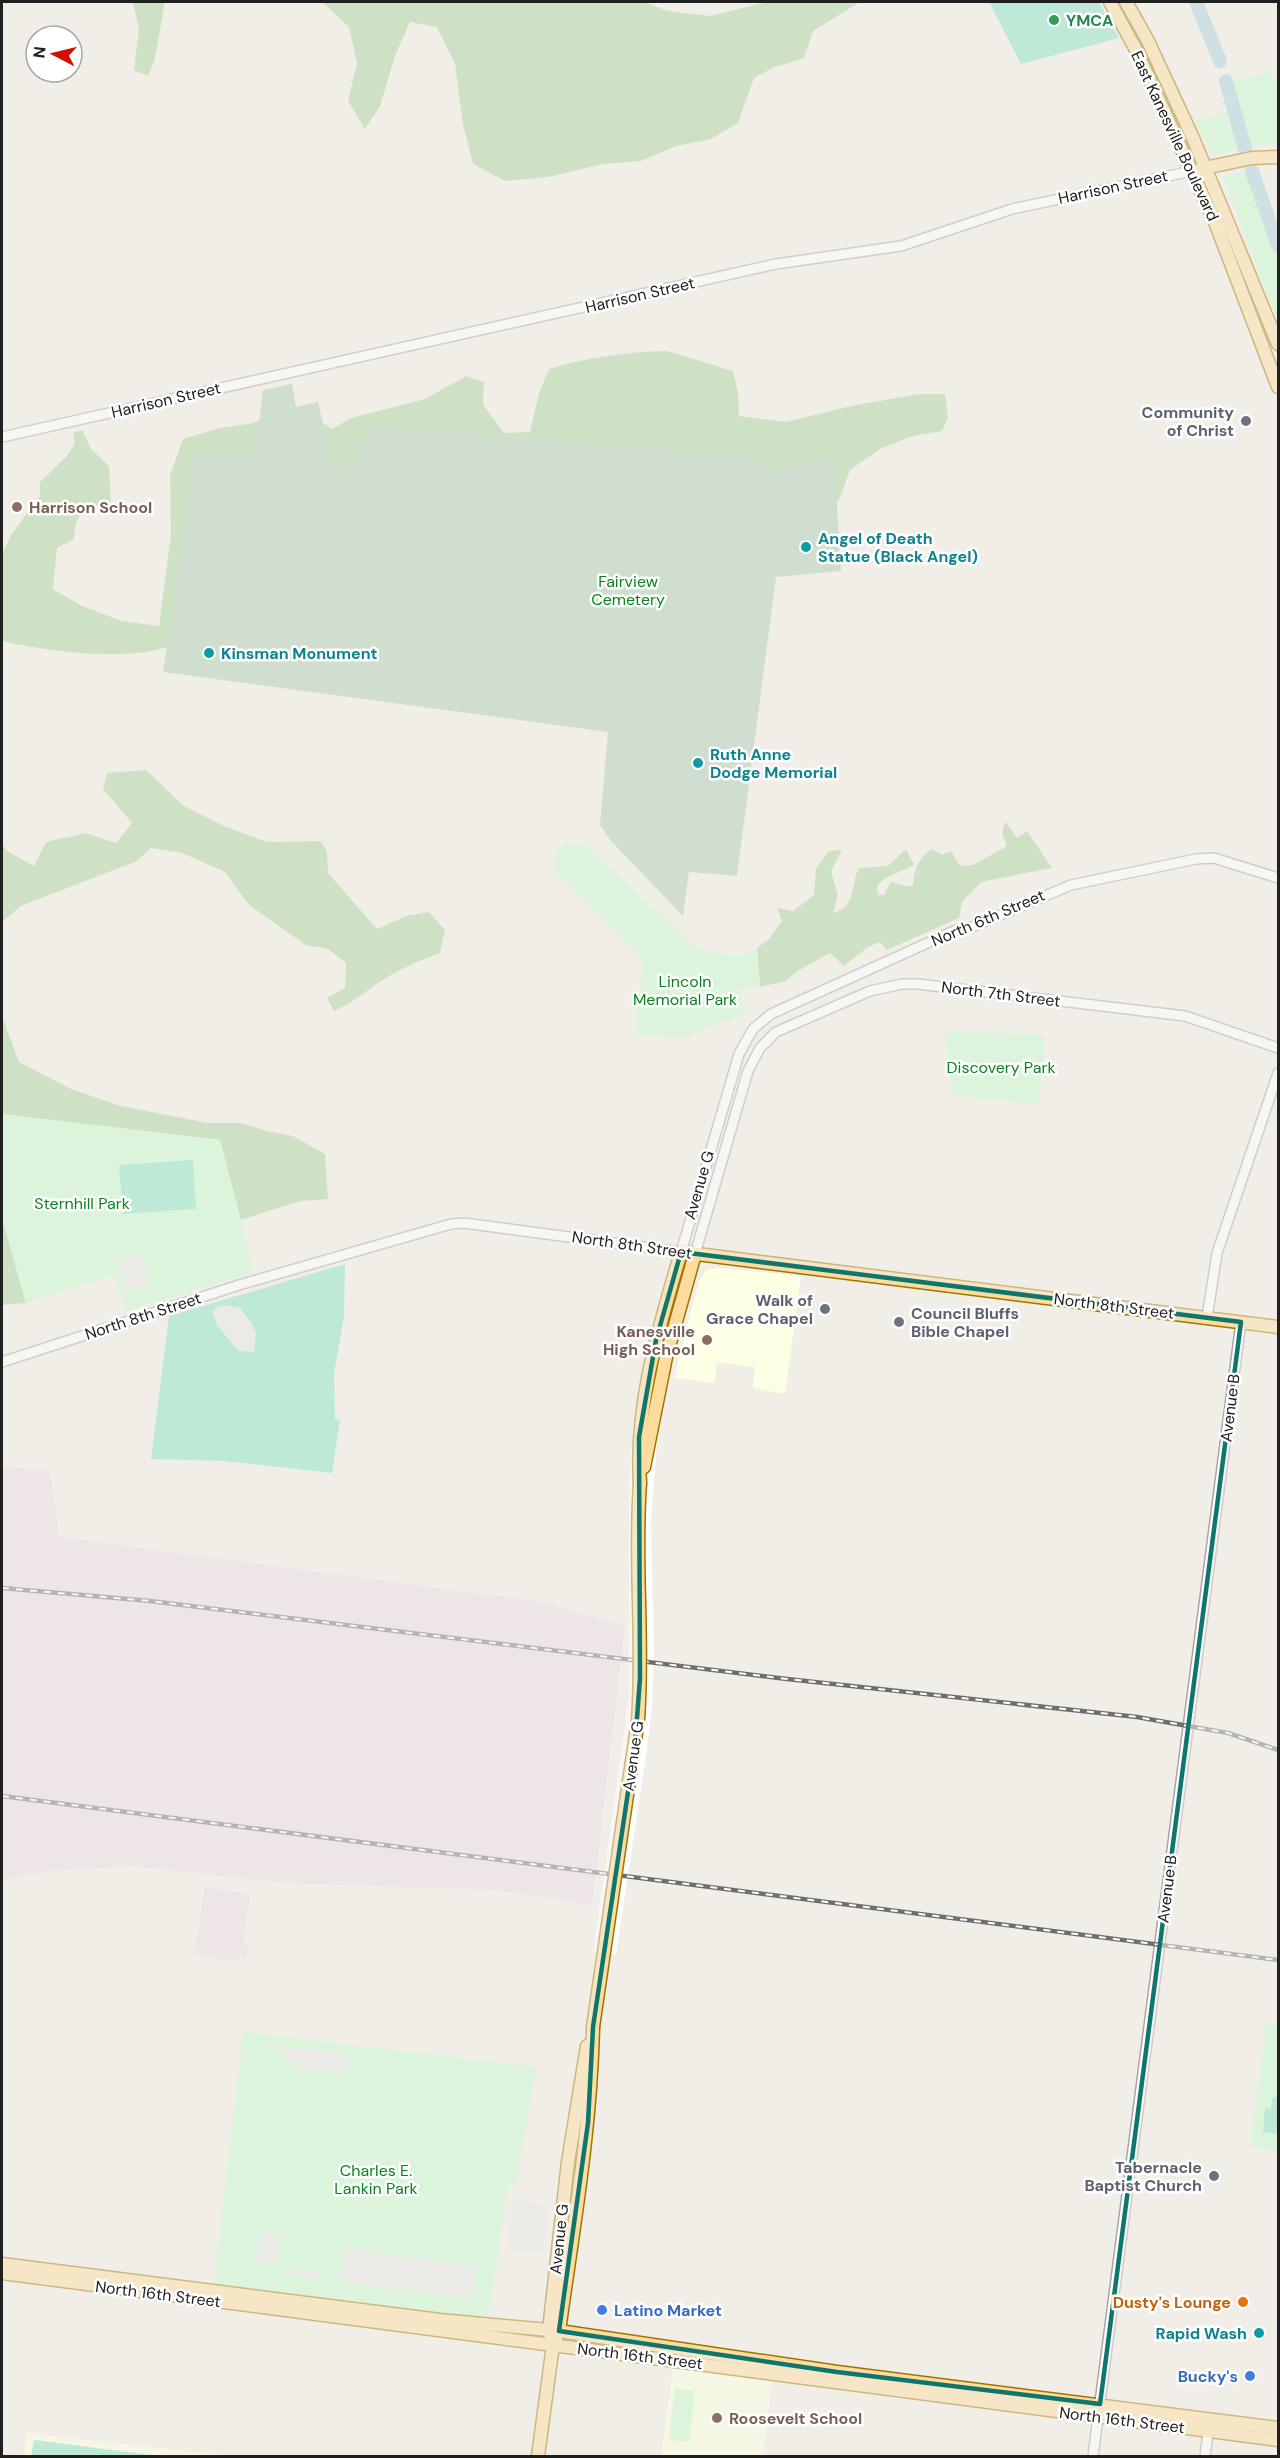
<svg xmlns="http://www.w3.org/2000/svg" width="1280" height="2458" font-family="'DM Sans',sans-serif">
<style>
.industrial{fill:#ead9e6}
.education{fill:#fdffe2}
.forest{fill:#a7d19a}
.cemetery{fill:#a7cbaf}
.park{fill:#c4fbcc}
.pitch{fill:#83e2c4}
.parking{fill:#e4e4e4}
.pier{fill:#fff}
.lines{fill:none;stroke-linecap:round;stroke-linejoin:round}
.river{stroke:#a6cee0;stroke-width:14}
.minor-casing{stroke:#a7a7a7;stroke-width:12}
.major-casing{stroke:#9d7400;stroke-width:15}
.minor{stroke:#fff;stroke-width:9}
.major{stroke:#fedc9e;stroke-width:12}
.rail-casing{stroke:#6e6e6e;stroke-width:4.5}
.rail{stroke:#fff;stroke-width:2;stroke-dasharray:7;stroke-linecap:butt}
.major-bridge-casing{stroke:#9d7400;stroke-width:15;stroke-linecap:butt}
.major-bridge{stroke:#fedc9e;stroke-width:12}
.marked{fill:none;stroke:#0f766e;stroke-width:4.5;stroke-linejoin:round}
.leisure-dot{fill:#2e9e5b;stroke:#fff;stroke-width:2}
.worship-dot{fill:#6b7280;stroke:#fff;stroke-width:2}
.education-dot{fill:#8d6e63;stroke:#fff;stroke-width:2}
.culture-dot{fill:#0f9aa8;stroke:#fff;stroke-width:2}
.food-dot{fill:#e8710a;stroke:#fff;stroke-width:2}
.shop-dot{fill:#3f7fe0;stroke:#fff;stroke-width:2}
.labels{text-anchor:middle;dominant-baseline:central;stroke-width:5;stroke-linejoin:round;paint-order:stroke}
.leisure-label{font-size:16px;font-weight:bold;fill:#27864d;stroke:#fff;text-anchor:start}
.street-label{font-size:16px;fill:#202020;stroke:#fff}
.worship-label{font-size:16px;font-weight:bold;fill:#5b616d;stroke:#fff;text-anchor:end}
.education-label{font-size:16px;font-weight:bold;fill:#785e54;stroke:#fff;text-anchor:start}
.culture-label{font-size:16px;font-weight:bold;fill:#0d838f;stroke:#fff;text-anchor:start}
.park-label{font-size:16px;fill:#09841c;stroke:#fff}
.food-label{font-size:16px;font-weight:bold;fill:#c56008;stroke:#fff;text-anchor:end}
.shop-label{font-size:16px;font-weight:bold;fill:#366cbe;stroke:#fff;text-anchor:start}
</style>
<rect width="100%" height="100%" fill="#f1eee7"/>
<g class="industrial">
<path d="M2 1466 50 1471 59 1537 535 1601 625 1625 592 1905 497 1890 285 1883 134 1866 50 1871 2 1880Z"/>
<path d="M205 1887 250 1894 243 1944 248 1945 246 1959 238 1958 237 1962 194 1955Z"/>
</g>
<g class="education">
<path d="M721 1268 801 1276 785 1394 753 1388 755 1367 717 1362 714 1383 674 1378 699 1281 707 1269Z"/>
<path d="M673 2367 772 2380 763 2456H661Z"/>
<path d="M27 2433 230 2456H23Z"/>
</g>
<g class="forest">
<path d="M133 2H165L154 62 148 76 134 70 139 29Z"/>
<path d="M322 2H645L667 11 710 16 767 2H860L813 31 804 58 775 67 754 78 738 123 711 139 676 146 641 161 603 164 548 177 505 181 473 164 463 125 455 64 437 27 410 22 395 56 380 106 365 129 348 101 357 63 349 27Z"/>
<path d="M667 351 733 371 738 393 739 416 786 422 851 406 920 394H945L948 418 942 431 913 436 880 449 850 470 841 495 831 514 202 629C190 635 177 644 164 648 122 661 44 651 2 641V554L11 535 40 496V482L67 456 75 443 73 433 82 430 91 449 109 466 111 503C86 508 75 510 74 539L57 548 53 589 82 606 122 621 159 626 171 534 170 475 183 439 216 429 253 423 292 408 310 413 332 429 351 418 425 399 466 376 484 382 483 405 504 433 530 432 539 393 549 369C589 357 626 352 667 351Z"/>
<path d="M146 770 184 806 224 826 267 842 321 841 327 852 328 873 377 929 406 916 429 912 445 930 440 953C420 960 400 969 381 981 365 992 352 1003 334 1011L327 998 345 988 346 963 328 949 306 945 249 905 225 872 182 853 151 848 137 861 21 906 2 922V844L7 851 34 866 46 842 86 833 116 843 132 823 103 789 107 773Z"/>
<path d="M1005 821 1017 838 1027 831 1052 868 981 882 962 902 959 918 887 950 880 942 868 947 844 966 830 953 796 972 786 981 760 987 757 948 769 939 782 921 777 908 793 911 814 895 816 869 829 851 842 850 831 871 838 895 833 913C857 908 850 884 859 868L888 866 906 849 914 865 884 879 877 886 878 895H884L891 881 904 886H913C914 869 918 858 932 849L942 855 951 851 960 866 973 865 1007 846 1002 833Z"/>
<path d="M2 1016 19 1062 71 1089 121 1106 208 1123H241L267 1131 293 1136 325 1154 328 1199 300 1201 241 1220 220 1140 2 1114Z"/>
<path d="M2 1225H4L26 1303 2 1305Z"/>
</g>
<path class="cemetery" d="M292 384 296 407 318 402 333 469 359 463 353 441 372 437 369 425 762 458 761 471 834 456 841 571 776 577 737 876 689 872 683 916 611 841 600 825 608 732 163 672 195 452 255 457 263 390Z"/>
<g class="park">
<path d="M1270 71 1278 83V146L1266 144 1213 155 1195 121 1228 111 1222 85Z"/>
<path d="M1256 169 1278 250V322L1223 177Z"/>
<path d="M576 843 588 846 692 945 708 952 739 956 757 948 760 987 738 989 748 1012 682 1038 637 1035 635 1030 643 970 641 957 555 871C553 852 556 845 576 843Z"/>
<path d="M945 1031 1046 1035 1038 1104 953 1096Z"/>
<path d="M2 1114 220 1140 254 1272 126 1311 114 1275 26 1303 4 1225H2Z"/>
<path d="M1266 2023 1278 2025V2151L1250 2148Z"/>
<path d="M243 2032 536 2067 516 2187 508 2186 487 2324 213 2291Z"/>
<path d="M675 2388 695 2391 689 2442 669 2440Z"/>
</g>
<g class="pitch">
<path d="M989 2H1099L1119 38 1021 64Z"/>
<path d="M193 1160 196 1209 123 1214 119 1165Z"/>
<path d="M345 1264 344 1317 334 1373 335 1419 340 1420 332 1473 224 1461 151 1459 169 1316Z"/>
<path d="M1278 2096V2134L1263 2132 1265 2108 1271 2109 1272 2098Z"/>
<path d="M34 2440 159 2456H31Z"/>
</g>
<g class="parking">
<path d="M140 1254 150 1284 126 1292 117 1261Z"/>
<path d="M227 1305 240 1308 252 1324 256 1334 254 1352 238 1351 217 1325 212 1312 218 1307Z"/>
<path d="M282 2046 347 2054 346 2074 291 2067 292 2062 281 2052Z"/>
<path d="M513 2200 549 2205 543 2251 537 2250 536 2253 507 2249Z"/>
<path d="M261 2231 275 2233V2236L281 2237 277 2264 256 2265Z"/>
<path d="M343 2248 477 2266 472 2299 339 2281Z"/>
<path d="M281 2268 321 2272 320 2278 280 2274Z"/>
</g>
<path class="pier" d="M642 1375 669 1380 657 1442 651 1522 654 1654 652 1706 647 1749 616 1954 593 1952 629 1696V1493L631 1450Z"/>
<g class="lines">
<g class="river">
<path d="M1196 2 1220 61"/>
<path d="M1226 81 1245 149"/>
<path d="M1252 171 1278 246"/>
</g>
<g class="minor-casing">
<g id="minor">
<path d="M2 437 776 264 901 246 1012 209 1192 171"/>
<path d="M695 1254 748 1071 760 1048 776 1032 870 991 902 984H918L1185 1016 1278 1048"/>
<path d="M1207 1318 1217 1253 1278 1073"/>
<path d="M2 1362 239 1285 451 1224 464 1223 681 1252 739 1054 753 1029 771 1014 956 930 972 927 1071 885 1196 859 1214 858 1278 878"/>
<path d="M1093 2456 1241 1322"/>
<path d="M1205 2456 1209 2425"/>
</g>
</g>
<g class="major-casing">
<g id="major">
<path d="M1110 2 1135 48 1215 222 1278 387"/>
<path d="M1126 2 1147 39 1193 138 1278 344"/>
<path d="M1200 169 1252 158 1278 157"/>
<path d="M644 1467 666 1357 695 1254"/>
<path d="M640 1483C635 1403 659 1328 681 1252L1278 1327"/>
<path d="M2 2264 440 2320 559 2331 837 2372 1278 2428"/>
<path d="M2 2273 1278 2440"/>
<path d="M551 2338 549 2330 568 2162 587 2046"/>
<path d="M538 2456 553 2345 559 2331C573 2230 591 2130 593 2027"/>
</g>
</g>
<use href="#minor" class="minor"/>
<use href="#major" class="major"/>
<g class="rail-casing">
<g id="rail">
<path d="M2 1588 150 1601 787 1679 1137 1717 1228 1733 1278 1750"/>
<path d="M2 1796 1278 1960"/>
</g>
</g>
<use href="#rail" class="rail"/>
<g class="major-bridge-casing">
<path id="major-bridge" d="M593 2027 638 1720C644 1641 634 1562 640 1483"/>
</g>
<use href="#major-bridge" class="major-bridge"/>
</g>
<path d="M0 0H1280V2458H0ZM681 1252 1241 1322 1100 2404 837 2372 559 2331 588 2123 593 2027 635 1745 640 1678 639 1437 656 1340Z" fill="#f1eee7" fill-opacity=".55" fill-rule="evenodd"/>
<path class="marked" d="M681 1252 1241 1322 1100 2404 837 2372 559 2331 588 2123 593 2027 635 1745 640 1678 639 1437 656 1340Z"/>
<circle class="leisure-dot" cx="1054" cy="20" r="6"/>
<g class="worship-dot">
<circle cx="1246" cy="421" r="6"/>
<circle cx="825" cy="1309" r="6"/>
<circle cx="899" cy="1322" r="6"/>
<circle cx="1214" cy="2176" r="6"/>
</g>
<g class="education-dot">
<circle cx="17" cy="507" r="6"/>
<circle cx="707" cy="1340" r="6"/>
<circle cx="717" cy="2418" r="6"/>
</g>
<g class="culture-dot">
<circle cx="806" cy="547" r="6"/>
<circle cx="209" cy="653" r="6"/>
<circle cx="698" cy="763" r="6"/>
<circle cx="1259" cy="2333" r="6"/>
</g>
<circle class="food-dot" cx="1243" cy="2302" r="6"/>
<g class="shop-dot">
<circle cx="602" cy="2310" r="6"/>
<circle cx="1250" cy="2376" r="6"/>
</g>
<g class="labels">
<g class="leisure-label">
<text x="1066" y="20">YMCA</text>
</g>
<g class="street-label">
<text transform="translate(1175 136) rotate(65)">East Kanesville Boulevard</text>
<text transform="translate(1113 187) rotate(-12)">Harrison Street</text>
<text transform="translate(640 295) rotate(-13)">Harrison Street</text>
<text transform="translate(166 400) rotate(-13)">Harrison Street</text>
<text transform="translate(988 918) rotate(-23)">North 6th Street</text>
<text transform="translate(1001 994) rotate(7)">North 7th Street</text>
<text transform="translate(699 1185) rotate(-74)">Avenue G</text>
<text transform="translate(632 1245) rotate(8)">North 8th Street</text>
<text transform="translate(1114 1306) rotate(7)">North 8th Street</text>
<text transform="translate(143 1316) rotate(-18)">North 8th Street</text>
<text transform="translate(1230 1408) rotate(-83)">Avenue B</text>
<text transform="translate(633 1756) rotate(-82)">Avenue G</text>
<text transform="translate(1167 1889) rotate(-83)">Avenue B</text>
<text transform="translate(559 2239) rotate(-84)">Avenue G</text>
<text transform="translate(158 2294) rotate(7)">North 16th Street</text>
<text transform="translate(640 2356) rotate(7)">North 16th Street</text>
<text transform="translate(1122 2420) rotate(7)">North 16th Street</text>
</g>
<g class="worship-label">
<text x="1234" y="412">Community<tspan x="1234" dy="18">of Christ</tspan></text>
<text x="813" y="1300">Walk of<tspan x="813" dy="18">Grace Chapel</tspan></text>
<text x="911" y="1313" text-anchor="start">Council Bluffs<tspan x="911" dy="18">Bible Chapel</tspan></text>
<text x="1202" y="2167">Tabernacle<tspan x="1202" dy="18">Baptist Church</tspan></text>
</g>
<g class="education-label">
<text x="29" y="507">Harrison School</text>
<text x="695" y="1331" text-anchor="end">Kanesville<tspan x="695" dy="18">High School</tspan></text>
<text x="729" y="2418">Roosevelt School</text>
</g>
<g class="culture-label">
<text x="818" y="538">Angel of Death<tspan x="818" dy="18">Statue (Black Angel)</tspan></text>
<text x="221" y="653">Kinsman Monument</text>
<text x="710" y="754">Ruth Anne<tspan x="710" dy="18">Dodge Memorial</tspan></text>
<text x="1247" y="2333" text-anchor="end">Rapid Wash</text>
</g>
<g class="park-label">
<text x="628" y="581">Fairview<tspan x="628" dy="18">Cemetery</tspan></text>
<text x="685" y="981">Lincoln<tspan x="685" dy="18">Memorial Park</tspan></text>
<text x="1001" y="1067">Discovery Park</text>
<text x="82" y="1203">Sternhill Park</text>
<text x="376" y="2170">Charles E.<tspan x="376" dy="18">Lankin Park</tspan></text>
</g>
<g class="food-label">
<text x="1231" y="2302">Dusty's Lounge</text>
</g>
<g class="shop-label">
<text x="614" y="2310">Latino Market</text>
<text x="1238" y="2376" text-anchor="end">Bucky's</text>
</g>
</g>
<rect width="1280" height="2458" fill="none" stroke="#202020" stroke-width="6"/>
<g transform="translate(54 54) rotate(277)"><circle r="28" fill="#ffffff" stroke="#a6a6a6" stroke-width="1.5"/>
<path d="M0-4.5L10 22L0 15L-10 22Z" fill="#d10f00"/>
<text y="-9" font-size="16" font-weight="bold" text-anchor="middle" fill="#202020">N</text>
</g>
</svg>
